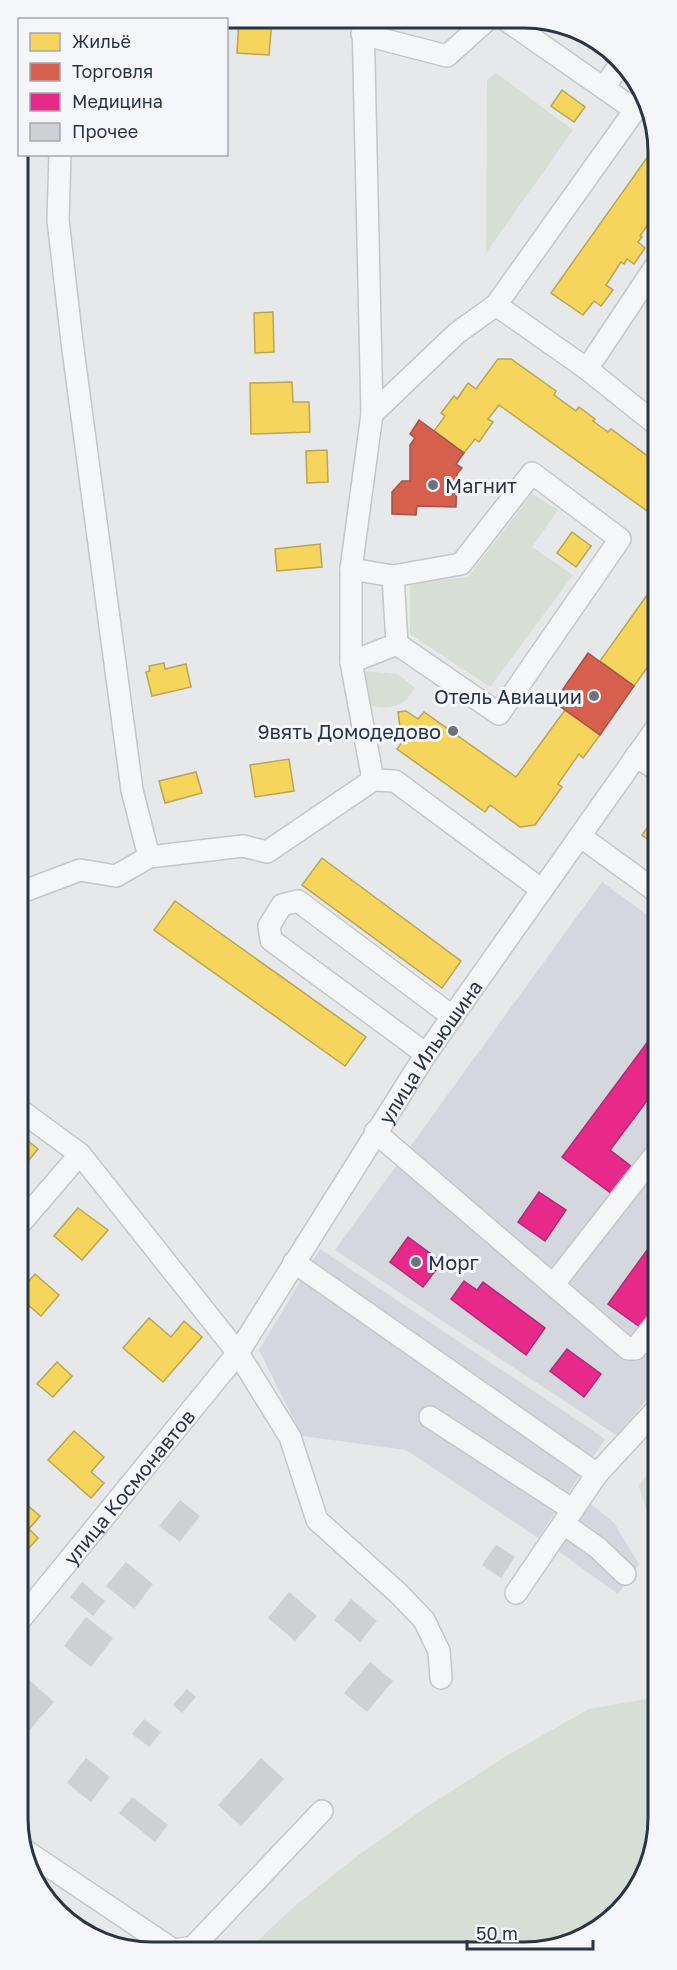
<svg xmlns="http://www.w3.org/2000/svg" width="677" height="1970" font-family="'Golos Text',sans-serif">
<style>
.built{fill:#d4d7dd}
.green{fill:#d6ded6}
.homes{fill:#f6d55c;stroke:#b9a555;stroke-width:1.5}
.shops{fill:#d6604d;stroke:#a3534b;stroke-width:1.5}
.health{fill:#e7298a;stroke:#af2c75;stroke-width:1.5}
.building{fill:#ced0d3}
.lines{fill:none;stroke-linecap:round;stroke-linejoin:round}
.minor-casing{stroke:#c4c6c8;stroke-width:24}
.minor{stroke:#f5f6f7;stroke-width:21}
.poi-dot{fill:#6c737f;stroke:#f4f6f9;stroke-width:2}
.labels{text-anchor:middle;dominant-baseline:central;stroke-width:6;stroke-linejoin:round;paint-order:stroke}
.poi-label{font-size:20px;fill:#2b3445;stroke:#f4f6f9;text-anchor:start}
.street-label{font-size:20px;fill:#2b3445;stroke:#f4f6f9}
.rim{fill:none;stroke:#2b3445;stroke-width:3}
</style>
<rect width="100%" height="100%" fill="#e6e8ea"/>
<g class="built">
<path d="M602 882 657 922 658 1383 619 1437 335 1250Z"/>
<path d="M320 1249 605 1439 538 1538 406 1450 302 1436 259 1350Z"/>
<path d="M591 1504 614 1523 639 1564 618 1594 558 1551Z"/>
</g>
<g class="green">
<path d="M496 73 573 130 486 253 487 80Z"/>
<path d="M532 494 558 510 532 547 573 575 490 687 410 634V583L468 577Z"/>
<path d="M364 671 398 674 415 688C401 710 389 709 365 705L359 678Z"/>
<path d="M652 1468 658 1470V1535L649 1517 639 1486Z"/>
<path d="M659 1697V1826L626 1906 551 1949H249L296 1905 356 1857 425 1808 508 1755 589 1709Z"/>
</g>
<g class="homes">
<path d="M239 19H272L269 55 237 53Z"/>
<path d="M580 36 619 57 625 68Z"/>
<path d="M562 90 585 107 574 122 551 106Z"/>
<path d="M656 145V216L653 221 651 220 640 236 642 237 638 242 645 248 634 264 627 259 624 264 621 262 606 285 613 290 601 306 594 301 583 315 551 293Z"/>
<path d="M273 312 274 352 255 353 254 313Z"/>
<path d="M498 359H511L556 391 554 395 576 411 579 407 595 419 593 421 608 432 611 429 657 463V518L499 405 488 419 493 422 479 442 475 439 464 453 434 431 445 416 441 413 454 396 457 399 468 383 476 389Z"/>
<path d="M292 382 293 402H309L310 432 251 434 250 383Z"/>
<path d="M327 450 328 482 307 483 306 451Z"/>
<path d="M572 532 591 546 576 567 557 553Z"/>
<path d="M320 544 322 567 277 571 275 549Z"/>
<path d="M657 581V654L634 686 600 661Z"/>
<path d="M164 663 165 669 186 664 191 687 152 696 146 672 150 671 149 666Z"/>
<path d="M565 710 600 735 583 758 579 754 558 784 562 787 535 825 520 827 490 805 485 812 397 749 409 733 400 727 398 712 406 711 418 719 424 712 516 777Z"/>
<path d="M289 759 294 791 255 797 250 765Z"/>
<path d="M196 772 202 793 165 803 159 781Z"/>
<path d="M657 814V846L642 835Z"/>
<path d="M322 858 461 961 442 988 302 885Z"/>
<path d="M175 901 366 1037 345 1066 154 930Z"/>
<path d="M20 1134 38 1149 20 1171Z"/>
<path d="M78 1208 108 1230 82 1260 54 1236Z"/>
<path d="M35 1274 59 1295 41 1316 20 1298V1291Z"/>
<path d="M149 1318 171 1337 184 1321 202 1337 163 1382 123 1348Z"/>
<path d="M57 1362 72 1376 53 1397 37 1384Z"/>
<path d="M74 1431 104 1457 91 1472 104 1483 91 1498 48 1460Z"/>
<path d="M20 1499 40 1516 29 1529 38 1538 20 1558Z"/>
</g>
<g class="shops">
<path d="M419 420 464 453 456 464 462 468 457 474 456 507 417 506 416 515 392 514V492L402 481H410V445L415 438 410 434Z"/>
<path d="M588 653 634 686 600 735 554 702Z"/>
</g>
<g class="health">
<path d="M658 1028V1086L610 1150 632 1167 612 1194 562 1157Z"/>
<path d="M539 1192 566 1210 545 1241 518 1222Z"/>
<path d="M658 1235V1310L644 1330 608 1304Z"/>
<path d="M408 1237 442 1262 423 1287 390 1262Z"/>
<path d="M464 1281 477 1290 483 1282 545 1328 526 1355 451 1299Z"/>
<path d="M567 1349 601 1374 584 1397 550 1371Z"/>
</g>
<g class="building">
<path d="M180 1500 200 1516 180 1542 159 1526Z"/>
<path d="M496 1545 515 1557 501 1578 482 1565Z"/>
<path d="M126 1562 153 1584 134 1609 106 1586Z"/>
<path d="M82 1582 105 1601 93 1616 70 1597Z"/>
<path d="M289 1592 317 1616 295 1641 268 1618Z"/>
<path d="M351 1599 377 1621 360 1642 334 1620Z"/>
<path d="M86 1617 113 1638 91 1667 64 1646Z"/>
<path d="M370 1662 393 1681 367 1712 344 1693Z"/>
<path d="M28 1679 54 1702 27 1733 20 1727V1687Z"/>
<path d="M187 1689 196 1697 182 1713 173 1705Z"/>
<path d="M144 1719 161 1732 149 1747 132 1734Z"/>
<path d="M86 1758 110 1777 91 1802 67 1783Z"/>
<path d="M261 1758 284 1779 241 1826 218 1805Z"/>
<path d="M132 1797 168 1825 155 1842 119 1813Z"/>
</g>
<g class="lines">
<g class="minor-casing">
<g id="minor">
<path d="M363 19 372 414 351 569V662L373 780"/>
<path d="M362 34 447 56 487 20"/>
<path d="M604 88 620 64"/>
<path d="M60 154 58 220 72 342 132 790 149 857"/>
<path d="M496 305 635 110 506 20"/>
<path d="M587 369 657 264"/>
<path d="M372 414 457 333 496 305 587 369 657 425"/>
<path d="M393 576 397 644"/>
<path d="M351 662 397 644 499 714 620 539 532 473 461 564 393 576 351 569"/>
<path d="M636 756 657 770"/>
<path d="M580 836 657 892"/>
<path d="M19 893 80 870 116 876 149 857 243 846 267 852 373 780 395 781 542 890"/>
<path d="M426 1054 271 940 269 926 282 905 298 901 453 1017"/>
<path d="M20 1110 80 1154 238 1353 290 1437 317 1520 398 1593 424 1620 439 1651 441 1678"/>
<path d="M375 1132 628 1349H635L658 1321"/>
<path d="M20 1224 80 1154"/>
<path d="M294 1262 597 1474"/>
<path d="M553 1285 658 1151"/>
<path d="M430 1417 573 1510"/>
<path d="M564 1524 598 1548 625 1574"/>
<path d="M516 1593 597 1474 658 1408"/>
<path id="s1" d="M20 1620 238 1353 426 1054 657 727"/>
<path d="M23 1849 172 1949"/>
<path d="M180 1949 193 1947 322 1811"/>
</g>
</g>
<use href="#minor" class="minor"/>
</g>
<g class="poi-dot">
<circle cx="433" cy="485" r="6"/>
<circle cx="594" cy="696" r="6"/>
<circle cx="453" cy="731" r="6"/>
<circle cx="416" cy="1262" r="6"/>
</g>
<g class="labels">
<g class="poi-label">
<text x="445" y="485">Магнит</text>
<text x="582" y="696" text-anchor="end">Отель Авиации</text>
<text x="441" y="731" text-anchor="end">9вять Домодедово</text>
<text x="428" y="1262">Морг</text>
</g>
<g class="street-label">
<text stroke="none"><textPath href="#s1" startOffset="702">улица Ильюшина</textPath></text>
<text stroke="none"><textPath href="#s1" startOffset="172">улица Космонавтов</textPath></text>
</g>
</g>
<path d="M0 0H677V1970H0ZM152 28H524A124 124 0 0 1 648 152V1818A124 124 0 0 1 524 1942H152A124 124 0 0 1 28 1818V152A124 124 0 0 1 152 28Z" fill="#f4f6f9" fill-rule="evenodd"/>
<path class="rim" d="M152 28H524A124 124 0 0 1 648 152V1818A124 124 0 0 1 524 1942H152A124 124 0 0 1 28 1818V152A124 124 0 0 1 152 28Z"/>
<rect x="18" y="18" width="210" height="138" fill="#f4f6f9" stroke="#a4a8b1" stroke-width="1.5"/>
<rect x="30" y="33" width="30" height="18" fill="#f6d55c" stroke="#a4a8b1" stroke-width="1.5"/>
<text x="72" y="48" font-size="18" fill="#2b3445">Жильё</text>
<rect x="30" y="63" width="30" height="18" fill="#d6604d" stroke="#a4a8b1" stroke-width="1.5"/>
<text x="72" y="78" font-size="18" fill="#2b3445">Торговля</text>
<rect x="30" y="93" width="30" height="18" fill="#e7298a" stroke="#a4a8b1" stroke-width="1.5"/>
<text x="72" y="108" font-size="18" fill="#2b3445">Медицина</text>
<rect x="30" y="123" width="30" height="18" fill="#ced0d3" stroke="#a4a8b1" stroke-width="1.5"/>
<text x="72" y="138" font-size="18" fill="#2b3445">Прочее</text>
<path d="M467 1940v9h126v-9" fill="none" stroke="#2b3445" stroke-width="3"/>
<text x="476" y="1940" font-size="18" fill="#2b3445" stroke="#f4f6f9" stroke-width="4.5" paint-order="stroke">50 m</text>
</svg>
